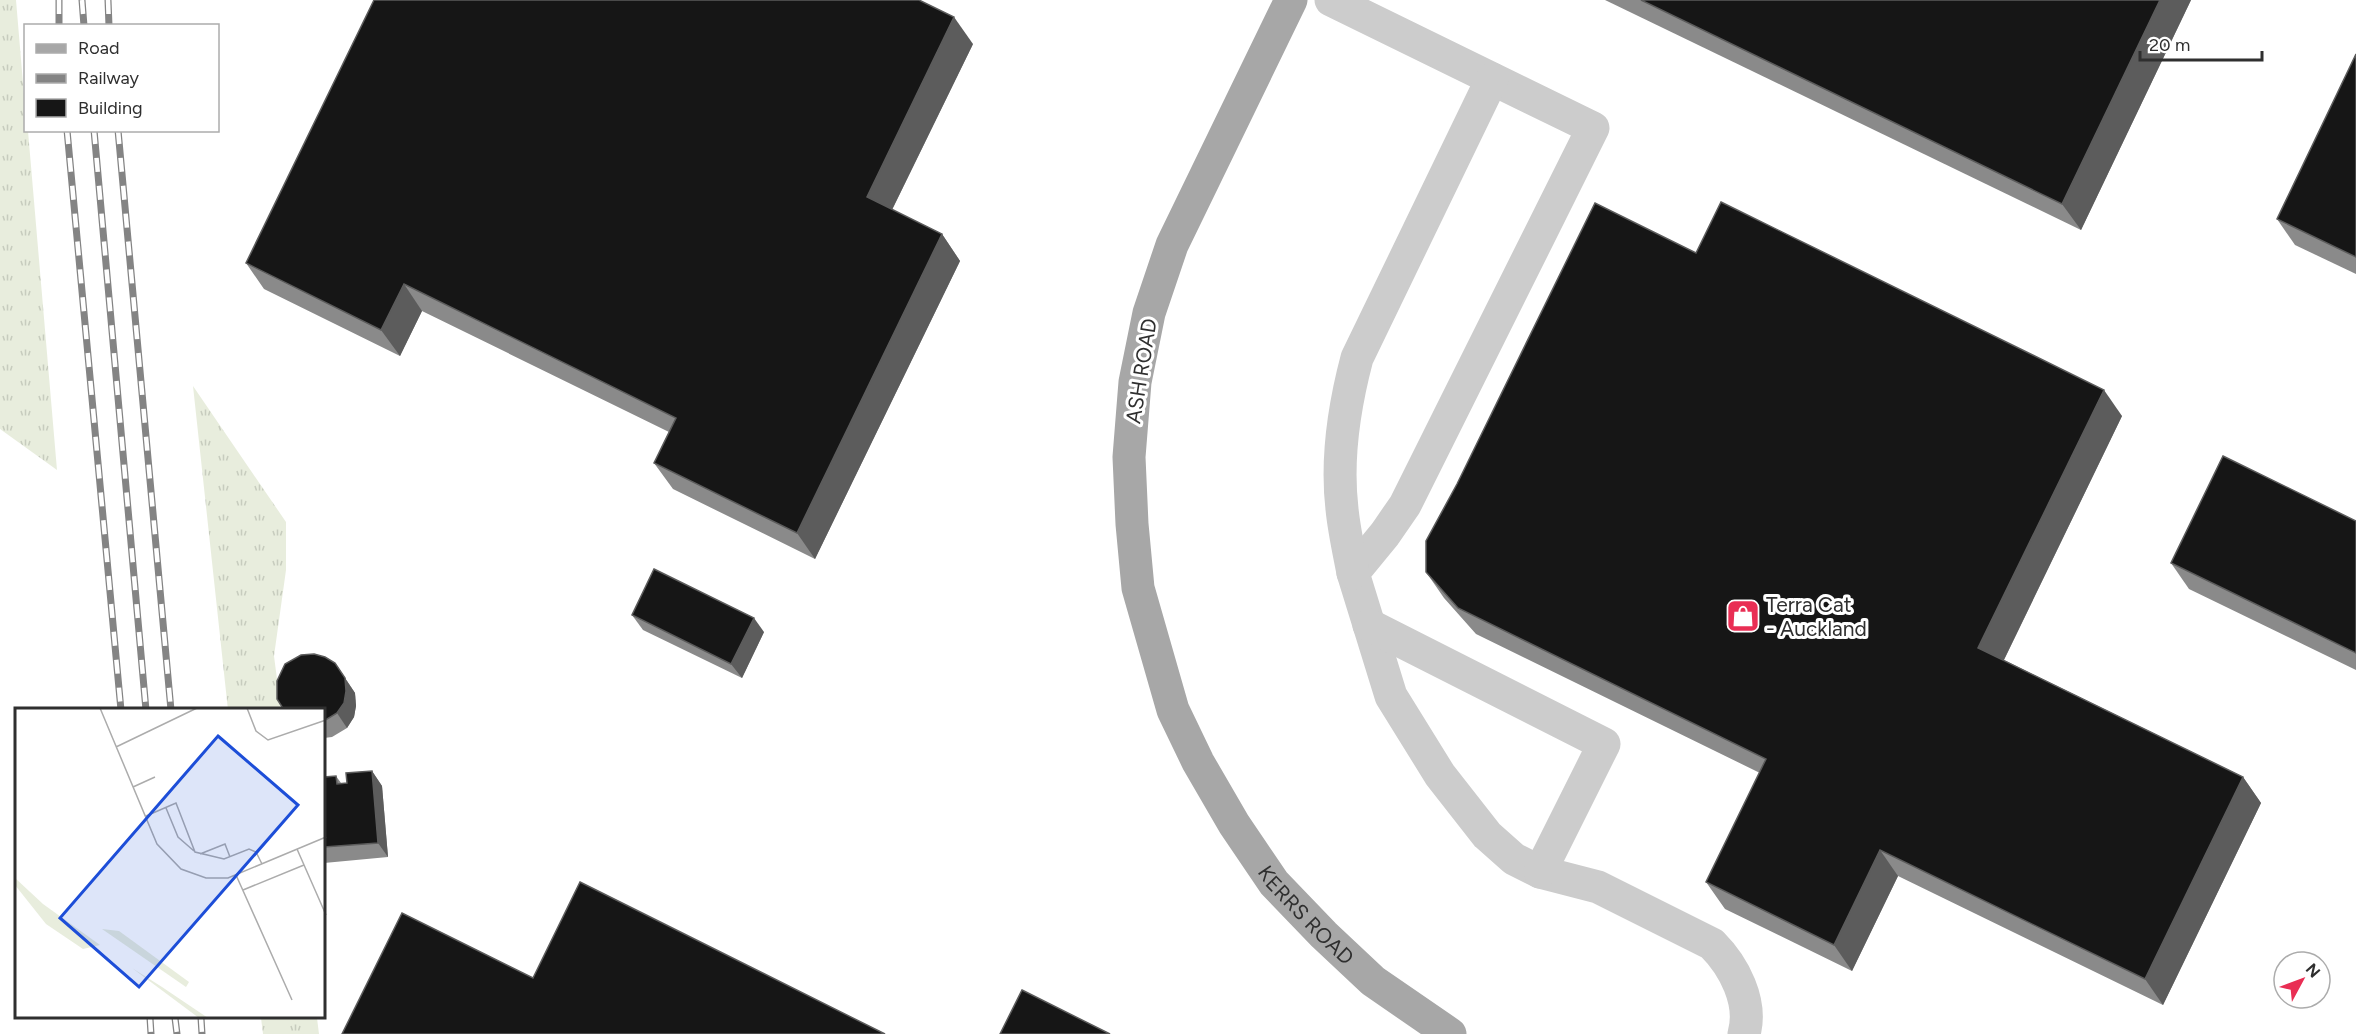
<svg xmlns="http://www.w3.org/2000/svg" width="2356" height="1034" font-family="Figtree,sans-serif">
<style>
.grass{fill:url(#grass-tufts)}
.lines{fill:none;stroke-linecap:round;stroke-linejoin:round}
.minor{stroke:#ccc;stroke-width:33}
.major{stroke:#a7a7a7;stroke-width:33}
.rail-casing{stroke:#848484;stroke-width:7}
.rail{stroke:#fff;stroke-width:4.5;stroke-dasharray:14;stroke-linecap:butt}
.wall{fill:#8a8a8a}
.shaded-wall{fill:#5c5c5c}
.building{fill:#161616;stroke:#5c5c5c;stroke-width:1.5}
.labels{text-anchor:middle;dominant-baseline:central;stroke-width:6;stroke-linejoin:round;paint-order:stroke}
.street-label{font-size:21px;fill:#2f2f2f;stroke:#fff}
.poi-label{font-size:21px;fill:#2f2f2f;stroke:#fff;text-anchor:start}
.inset-road{fill:none;stroke:#acacac;stroke-width:1.5}
.view{fill:#1d4ed8;fill-opacity:0.15;stroke:#1d4ed8;stroke-width:3}
.inset-edge{fill:none;stroke:#2f2f2f;stroke-width:3}
</style>
<defs>
<pattern id="grass-tufts" width="24" height="20" patternUnits="userSpaceOnUse" patternTransform="scale(1.5)"><rect width="24" height="20" fill="#e8eddd"/><path d="M3 7l-1-3M5 7V3M7 7l1-3M15 17l-1-3M17 17v-4M19 17l1-3" fill="none" stroke="#c7ccbe"/></pattern>
</defs>
<rect width="100%" height="100%" fill="#fff"/>
<g class="grass">
<path d="M0 0H16L25 107 26 130 28 131 57 470 0 429Z"/>
<path d="M193 386 286 522V570L274 656 281 710H228Z"/>
<path d="M261 1018H317L319 1034H263Z"/>
</g>
<g class="lines">
<g class="minor">
<path d="M1331 0 1593 128 1405 505 1385 534 1353 573 1391 696 1440 775 1487 835 1514 859 1540 872 1598 887 1712 944C1734 966 1753 1002 1744 1034"/>
<path d="M1353 573C1349 552 1344 530 1342 509 1336 458 1344 407 1357 358L1492 79"/>
<path d="M1369 625 1604 744 1540 872"/>
</g>
<path class="major" id="s1" d="M1291 0 1172 245 1149 313 1135 382 1129 457 1132 524 1138 588 1173 710 1198 762 1234 824 1274 883 1324 935 1373 981 1450 1034"/>
<g class="rail-casing">
<g id="rail">
<path d="M59 0V26"/>
<path d="M82 0 84 26"/>
<path d="M108 0 109 26"/>
<path d="M67 130 121 710"/>
<path d="M94 130 146 710"/>
<path d="M118 130 171 710"/>
<path d="M150 1018 151 1034"/>
<path d="M175 1018 177 1034"/>
<path d="M201 1018 202 1034"/>
</g>
</g>
<use href="#rail" class="rail"/>
</g>
<g class="wall">
<path d="M1605 0H2191L2081 230Z"/>
<path d="M973 44 892 210 942 234 960 261 815 559 673 489 654 463 669 432 422 311 400 356 264 289 246 263Z"/>
<path d="M2356 54V274L2295 245 2277 219Z"/>
<path d="M1696 253 2122 416 2004 660 2243 777 2261 803 2163 1005 1898 876 1852 971 1725 909 1706 882 1760 773 1476 634 1444 598 1426 572 1457 484Z"/>
<path d="M2356 521V670L2189 589 2171 563Z"/>
<path d="M632 615 764 632 742 678 643 630Z"/>
<path d="M335 663 355 693 356 706 354 717 347 728 332 737 324 738V710Z"/>
<path d="M372 771 382 786 388 857 324 863V777L336 776 341 783H347Z"/>
</g>
<g class="shaded-wall">
<path d="M2160 0H2191L2081 230 2062 204Z"/>
<path d="M954 17 973 44 885 224 867 197Z"/>
<path d="M942 234 960 261 815 559 797 533Z"/>
<path d="M404 284 422 311 400 356 381 330Z"/>
<path d="M2104 390 2122 416 1997 674 1978 648Z"/>
<path d="M754 618 764 632 742 678 731 664Z"/>
<path d="M335 663 355 693 356 706 354 717 347 728 337 713Z"/>
<path d="M372 771 382 786 388 857 378 843Z"/>
<path d="M2243 777 2261 803 2163 1005 2145 979Z"/>
<path d="M1880 850 1898 876 1852 971 1834 945Z"/>
</g>
<g class="building">
<path d="M374 0H919L954 17 867 197 942 234 797 533 654 463 676 418 404 284 381 330 246 263Z"/>
<path d="M1641 0H2160L2062 204Z"/>
<path d="M2356 54V257L2277 219Z"/>
<path d="M1721 202 2104 390 1978 648 2243 777 2145 979 1880 850 1834 945 1706 882 1766 759 1458 608 1426 572V541L1457 484 1595 203 1696 253Z"/>
<path d="M2223 456 2356 521V653L2171 563Z"/>
<path d="M654 569 754 618 731 664 632 615Z"/>
<path d="M314 654 325 657 335 663 345 678 346 691 344 703 337 713 324 721V710H284L277 699V681L285 664 301 655Z"/>
<path d="M372 771 378 843 324 847V777L336 776 337 784 347 783 346 773Z"/>
<path d="M580 882 885 1034H342L402 913 533 978Z"/>
<path d="M1022 990 1110 1034H1000Z"/>
</g>
<defs>
<g id="shop-square" transform="scale(1.725)"><rect x="-9" y="-9" width="18" height="18" rx="4" fill="#e92e54" stroke="#fff"/><path d="M-5-2.5h2.3a2.7 3.5 0 0 1 5.4 0H5L5.5 6h-11ZM-1.5-2.5h3a1.5 2.3 0 0 0-3 0Z" fill="#fff"/></g>
</defs>
<g fill-rule="evenodd">
<use href="#shop-square" x="1743" y="616"/>
</g>
<g class="labels">
<g class="street-label">
<text transform="translate(1141 371) rotate(-81)">ASH ROAD</text>
<text stroke="none"><textPath href="#s1" startOffset="994">KERRS ROAD</textPath></text>
</g>
<g class="poi-label">
<text x="1766" y="604">Terra Cat<tspan x="1766" dy="24">- Auckland</tspan></text>
</g>
</g>
<g transform="translate(15 708)">
<rect width="310" height="310" fill="#fff"/>
<path d="M0 170 28 196 85 237 68 241 31 216 0 177ZM87 221 104 223 174 274 171 279ZM117 260 147 279 193 310H184Z" fill="#e8eddd"/>
<path class="inset-road" d="M85 0 142 136 166 161 191 170H213L311 129M232 0 241 23 253 32 311 12M101 39 182 0M118 79 140 69M151 100 163 129 179 143M131 108 161 95 180 144 209 151 234 141 241 144 247 156M282 141 311 207M185 146 210 136 215 149M221 167 277 292M228 182 289 157"/>
<path class="view" d="M203 28 283 97 124 279 45 210Z"/>
<rect width="310" height="310" class="inset-edge"/>
</g>
<rect x="24" y="24" width="195" height="108" fill="#ffffff" stroke="#acacac" stroke-width="1.5"/>
<rect x="36" y="44" width="30" height="9" fill="#a7a7a7" stroke="#acacac" stroke-width="1.5"/>
<text x="78" y="54" font-size="18" fill="#2f2f2f">Road</text>
<rect x="36" y="74" width="30" height="9" fill="#848484" stroke="#acacac" stroke-width="1.5"/>
<text x="78" y="84" font-size="18" fill="#2f2f2f">Railway</text>
<rect x="36" y="99" width="30" height="18" fill="#161616" stroke="#acacac" stroke-width="1.5"/>
<text x="78" y="114" font-size="18" fill="#2f2f2f">Building</text>
<g transform="translate(2302 980) rotate(49)"><circle r="28" fill="#ffffff" stroke="#acacac" stroke-width="1.5"/>
<path d="M0-4.5L10 22L0 15L-10 22Z" fill="#e92e54"/>
<text y="-9" font-size="16" font-weight="bold" text-anchor="middle" fill="#2f2f2f">N</text>
</g>
<path d="M2140 51v9h122v-9" fill="none" stroke="#2f2f2f" stroke-width="3"/>
<text x="2149" y="51" font-size="18" fill="#2f2f2f" stroke="#ffffff" stroke-width="4.5" paint-order="stroke">20 m</text>
</svg>
